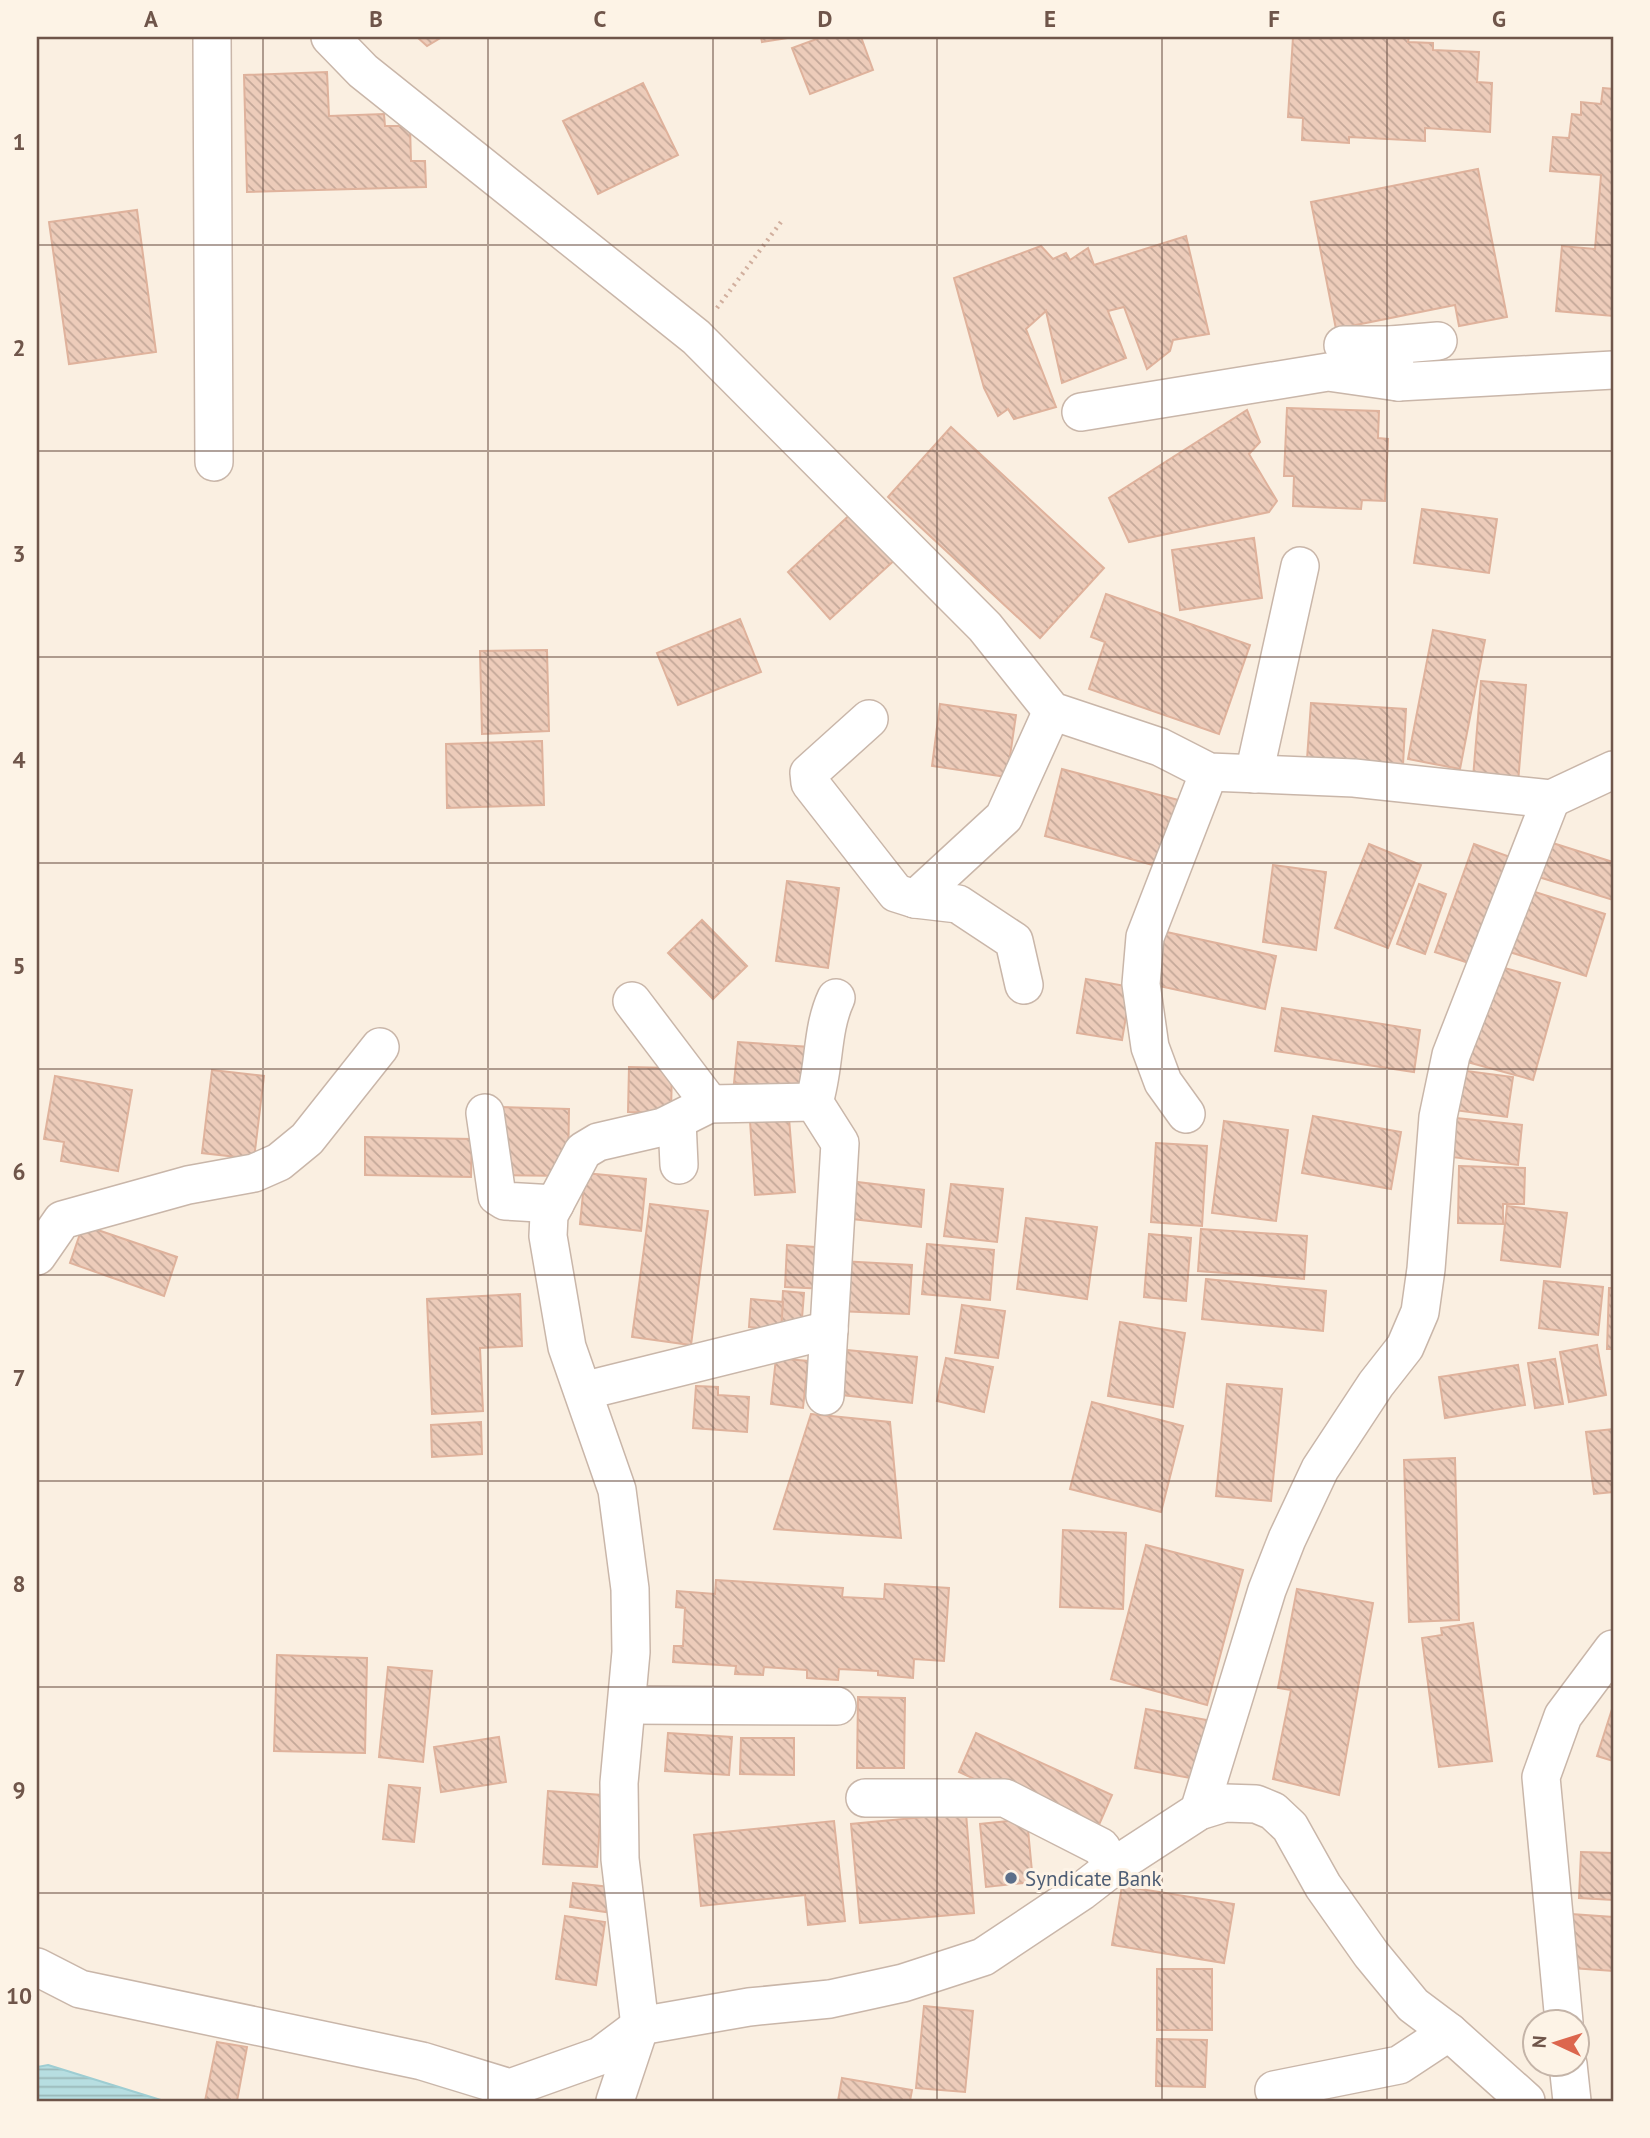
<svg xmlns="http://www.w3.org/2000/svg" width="1650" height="2138" font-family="'PT Sans',sans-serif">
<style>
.water{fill:url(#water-rules);stroke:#9ecdd2;stroke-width:2}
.building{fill:url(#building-back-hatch);stroke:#dfb29c;stroke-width:2}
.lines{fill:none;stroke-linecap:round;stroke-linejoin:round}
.minor-casing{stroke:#c9b6a9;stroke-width:40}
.path{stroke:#d1af9e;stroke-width:4.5;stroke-dasharray:2 5;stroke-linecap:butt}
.minor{stroke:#fff;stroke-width:37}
.grid{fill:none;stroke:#6f554a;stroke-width:2;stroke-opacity:0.55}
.service-dot{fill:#5c6f8a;stroke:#fdf3e6;stroke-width:2.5}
.labels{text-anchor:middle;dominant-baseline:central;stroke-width:6;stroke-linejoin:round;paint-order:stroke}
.service-label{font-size:21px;fill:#4e5e75;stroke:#fdf3e6;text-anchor:start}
.neatline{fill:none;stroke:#6f554a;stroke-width:2.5}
.grid-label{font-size:23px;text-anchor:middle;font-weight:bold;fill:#6f554a}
</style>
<defs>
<pattern id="water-rules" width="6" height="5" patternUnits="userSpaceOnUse" patternTransform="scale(1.75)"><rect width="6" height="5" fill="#b7dee1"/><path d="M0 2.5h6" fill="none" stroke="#99b7b8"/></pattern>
<pattern id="building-back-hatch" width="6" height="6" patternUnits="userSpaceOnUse" patternTransform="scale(1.75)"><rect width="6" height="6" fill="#edccba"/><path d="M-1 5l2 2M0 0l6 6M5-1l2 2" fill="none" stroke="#c4a899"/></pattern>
</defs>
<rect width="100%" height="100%" fill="#faefe1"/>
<path class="water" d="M48 2065 164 2101H37V2067Z"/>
<g class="building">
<path d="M417 37H442L427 46Z"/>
<path d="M761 37H794L762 42Z"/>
<path d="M822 37H861L873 70 810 94 792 48Z"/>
<path d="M1293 37H1409L1408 42 1433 43V50L1479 52 1477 82 1492 83 1490 132 1425 128V141L1349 137V143L1302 140 1303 118 1288 117Z"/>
<path d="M327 72 329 116 384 114 385 126H410L411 161H425L426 187 247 192 244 75Z"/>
<path d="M643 83 678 155 598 194 563 121Z"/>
<path d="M1603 88 1613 89V316L1556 311 1562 246 1595 249 1601 175 1550 171 1553 137 1569 138 1572 114 1581 115V102L1601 104Z"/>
<path d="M1478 169 1507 317 1459 326 1455 305 1336 329 1311 202Z"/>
<path d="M137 210 156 352 69 364 49 222Z"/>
<path d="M1186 236 1209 334 1173 340 1170 351 1147 369 1124 307 1108 311 1126 358 1062 383 1046 311 1026 329 1056 407 1014 419 1008 409 998 416 984 388 954 278 1041 246 1053 259 1066 253 1070 260 1088 248 1094 265Z"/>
<path d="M1287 408 1379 411 1378 438 1388 439 1385 501 1362 500 1361 509 1293 506 1294 476H1284Z"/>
<path d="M1247 410 1260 442 1249 454 1277 501 1269 512 1129 542 1109 498Z"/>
<path d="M951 427 1104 568 1040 638 888 497Z"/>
<path d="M1422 509 1497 519 1489 573 1414 563Z"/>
<path d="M855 510 898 557 830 619 788 572Z"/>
<path d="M1254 538 1262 598 1180 610 1172 550Z"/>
<path d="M1106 594 1250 645 1219 734 1089 689 1105 642 1091 637Z"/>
<path d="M740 619 761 672 678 705 657 653Z"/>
<path d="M1433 630 1485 640 1460 769 1408 759Z"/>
<path d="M547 650 549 731 482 734 480 651Z"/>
<path d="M1481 681 1526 685 1518 783 1473 778Z"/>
<path d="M1311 703 1406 709 1403 765 1307 759Z"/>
<path d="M940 704 1016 715 1007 777 932 766Z"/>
<path d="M542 741 544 805 447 808 446 744Z"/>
<path d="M1062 769 1182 801 1164 868 1045 836Z"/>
<path d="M1540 839 1613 862V900L1529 874Z"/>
<path d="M1369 844 1421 865 1388 948 1335 928Z"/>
<path d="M1474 844 1513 858 1475 965 1435 952Z"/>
<path d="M1273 865 1326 872 1316 950 1263 942Z"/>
<path d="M787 881 839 888 828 968 776 961Z"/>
<path d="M1419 884 1446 894 1425 954 1397 944Z"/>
<path d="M1519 887 1605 914 1586 976 1500 949Z"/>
<path d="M702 920 747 966 713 999 668 953Z"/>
<path d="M1162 931 1276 956 1265 1009 1150 984Z"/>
<path d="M1497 966 1560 983 1533 1080 1460 1060Z"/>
<path d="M1086 979 1131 987 1122 1040 1077 1033Z"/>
<path d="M1282 1008 1420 1030 1414 1072 1275 1051Z"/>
<path d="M738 1042 810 1047 807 1089 734 1083Z"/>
<path d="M629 1067 672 1068 671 1113 628 1112Z"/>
<path d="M1451 1069 1513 1077 1507 1117 1446 1109Z"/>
<path d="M212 1070 264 1076 254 1159 202 1153Z"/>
<path d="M55 1076 132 1090 118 1171 61 1161 64 1142 44 1139Z"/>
<path d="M500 1107 569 1109 568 1176 499 1175Z"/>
<path d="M1313 1116 1401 1132 1391 1189 1302 1173Z"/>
<path d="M789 1118 795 1192 755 1195 750 1121Z"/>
<path d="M1456 1118 1522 1125 1518 1165 1451 1157Z"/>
<path d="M1224 1121 1288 1130 1276 1221 1212 1213Z"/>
<path d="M365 1137 472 1139 471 1177 365 1175Z"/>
<path d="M1156 1143 1207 1146 1202 1226 1151 1222Z"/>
<path d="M1459 1166 1525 1168 1524 1204H1503V1224L1458 1223Z"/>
<path d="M585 1173 646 1179 641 1231 580 1224Z"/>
<path d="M849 1181 924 1190 921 1227 844 1218Z"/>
<path d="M951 1184 1003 1189 997 1242 944 1236Z"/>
<path d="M650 1204 708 1211 691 1345 632 1337Z"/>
<path d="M1507 1206 1567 1213 1560 1267 1501 1260Z"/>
<path d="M1026 1218 1097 1227 1087 1299 1017 1289Z"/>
<path d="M83 1225 177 1257 164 1296 70 1263Z"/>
<path d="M1201 1229 1307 1236 1304 1279 1198 1271Z"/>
<path d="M1149 1234 1191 1238 1186 1301 1144 1297Z"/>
<path d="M927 1244 994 1250 990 1300 922 1294Z"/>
<path d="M787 1245 829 1248 827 1289 785 1287Z"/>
<path d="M840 1261 912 1265 909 1314 837 1311Z"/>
<path d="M1206 1279 1326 1291 1323 1331 1202 1319Z"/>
<path d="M1544 1281 1603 1287 1598 1335 1539 1328Z"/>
<path d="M1609 1288H1613V1349H1607Z"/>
<path d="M783 1291 804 1293 801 1331 781 1330Z"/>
<path d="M520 1294 522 1346 480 1348 483 1411 432 1414 427 1299Z"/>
<path d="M751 1299 783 1302 781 1330 749 1327Z"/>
<path d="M962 1305 1005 1311 998 1358 955 1353Z"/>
<path d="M1120 1322 1185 1333 1173 1407 1108 1396Z"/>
<path d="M1597 1345 1606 1395 1569 1402 1560 1352Z"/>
<path d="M847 1350 917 1357 912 1403 842 1395Z"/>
<path d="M776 1358 808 1361 803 1408 771 1404Z"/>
<path d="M946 1358 993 1367 984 1412 937 1401Z"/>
<path d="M1555 1359 1563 1404 1535 1408 1528 1363Z"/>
<path d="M1518 1365 1525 1405 1445 1418 1439 1377Z"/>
<path d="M1227 1384 1282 1389 1271 1501 1216 1496Z"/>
<path d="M696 1386 718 1387V1395L749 1397 747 1432 693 1428Z"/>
<path d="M1092 1402 1183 1426 1161 1512 1070 1489Z"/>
<path d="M811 1414 890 1422 901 1538 774 1529Z"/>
<path d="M481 1422 482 1454 432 1457 431 1425Z"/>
<path d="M1613 1429V1492L1594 1494 1586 1432Z"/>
<path d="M1455 1458 1459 1620 1409 1622 1404 1460Z"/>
<path d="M1063 1530 1126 1533 1123 1609 1060 1607Z"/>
<path d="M1146 1545 1243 1570 1207 1705 1111 1679Z"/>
<path d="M716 1580 843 1588 842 1597 884 1599 885 1584 949 1588 944 1661 914 1659 913 1678 878 1675V1671L839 1669 838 1680 807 1678V1670L764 1667 763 1675 735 1674 736 1666 673 1662 674 1646H683L685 1608 676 1607 677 1591 715 1594Z"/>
<path d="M1297 1589 1373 1603 1339 1795 1273 1779 1291 1690 1278 1688Z"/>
<path d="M1473 1623 1492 1761 1439 1767 1422 1638 1442 1635 1441 1628Z"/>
<path d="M277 1655 367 1658 365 1753 274 1751Z"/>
<path d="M388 1667 432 1671 423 1762 379 1757Z"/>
<path d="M858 1697 905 1698 904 1768H857Z"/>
<path d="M1613 1706V1761L1597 1756Z"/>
<path d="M1146 1709 1207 1720 1196 1779 1135 1768Z"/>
<path d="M668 1733 732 1737 729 1775 665 1771Z"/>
<path d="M976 1733 1112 1795 1095 1834 959 1772Z"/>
<path d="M499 1737 506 1782 441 1792 434 1747Z"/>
<path d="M741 1738H794V1775L740 1774Z"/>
<path d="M389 1785 420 1788 414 1842 383 1839Z"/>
<path d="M548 1791 602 1795 597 1867 543 1864Z"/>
<path d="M966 1813 974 1913 860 1923 851 1824Z"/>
<path d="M1027 1819 1033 1882 986 1887 980 1824Z"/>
<path d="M834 1821 845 1921 808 1925 805 1895 701 1906 694 1835Z"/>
<path d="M1581 1852 1613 1853V1900L1579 1898Z"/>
<path d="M573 1883 610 1887 606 1912 570 1907Z"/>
<path d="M1122 1886 1234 1904 1224 1963 1112 1945Z"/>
<path d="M1571 1914 1613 1917V1971L1572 1968Z"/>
<path d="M565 1916 605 1922 596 1985 556 1979Z"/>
<rect x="1157" y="1969" width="55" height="61"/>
<path d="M924 2006 973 2011 965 2092 916 2088Z"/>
<path d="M1157 2039 1207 2040 1205 2087 1156 2086Z"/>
<path d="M217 2042 247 2047 237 2101H205Z"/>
<path d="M842 2078 912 2090 910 2101H838Z"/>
</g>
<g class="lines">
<g class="minor-casing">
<g id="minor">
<path d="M212 37 214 462"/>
<path d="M330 37 363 71 696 337 985 627 1052 711 1160 747 1209 772 1354 778 1551 799 1613 770"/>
<path d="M1343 345H1391L1398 382"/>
<path d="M1391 345 1438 341"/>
<path d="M1081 412 1328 372 1398 382 1613 370"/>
<path d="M869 719 809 773 810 783 896 893 915 899"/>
<path d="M1254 774 1300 566"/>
<path d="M1024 985 1014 941 958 904 915 899 1004 817 1052 711"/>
<path d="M632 1001 710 1104"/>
<path d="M814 1102C825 1068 821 1030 836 998"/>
<path d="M485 1113 497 1196 505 1201 555 1204"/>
<path d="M1186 1114 1163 1082 1150 1047 1141 984 1145 937 1209 772"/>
<path d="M677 1121 679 1165"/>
<path d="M37 1256 62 1220 188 1185 254 1173 279 1162 307 1139 380 1047"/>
<path d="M583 1391 829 1330"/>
<path d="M627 1705 837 1706"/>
<path d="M865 1798H1005L1101 1847 1113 1867"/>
<path d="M1199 1811 1267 1590 1287 1539 1320 1469 1376 1384 1405 1347 1420 1312 1426 1269 1438 1117 1451 1055 1551 799"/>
<path d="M37 1967 80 1989 422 2061 510 2088 600 2056 640 2026 749 2007 830 1999 903 1983 983 1957 1082 1891 1113 1867 1199 1811 1225 1803 1256 1804 1273 1811 1290 1827 1323 1886 1371 1954 1413 2005 1449 2032 1526 2101"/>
<path d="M1564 2022 1541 1777 1563 1716 1613 1649"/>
<path d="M1568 2064 1572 2101"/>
<path d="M1274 2090 1399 2065 1449 2032"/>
<path d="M615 2101 640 2026 620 1859 619 1783 631 1652 630 1589 617 1490 567 1347 548 1236 549 1215 583 1151 598 1142 663 1127 709 1104 814 1102 840 1143 825 1396"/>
</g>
</g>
<path class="path" d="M717 308 781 222"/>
<use href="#minor" class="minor"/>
</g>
<path class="grid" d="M263 37V2101M488 37V2101M713 37V2101M937 37V2101M1162 37V2101M1387 37V2101M37 245H1613M37 451H1613M37 657H1613M37 863H1613M37 1069H1613M37 1275H1613M37 1481H1613M37 1687H1613M37 1893H1613"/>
<circle class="service-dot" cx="1011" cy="1878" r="7"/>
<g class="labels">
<g class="service-label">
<text x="1025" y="1878">Syndicate Bank</text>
</g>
</g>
<rect width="1650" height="2138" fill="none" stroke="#fdf3e6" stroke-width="77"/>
<g transform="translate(1556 2043) rotate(274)"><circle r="33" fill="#fdf3e6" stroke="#c4b4a8" stroke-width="2"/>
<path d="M0-5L12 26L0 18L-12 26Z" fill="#dc664e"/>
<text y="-10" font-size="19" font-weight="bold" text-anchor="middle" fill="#6f554a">N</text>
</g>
<rect x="38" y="38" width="1574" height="2062" class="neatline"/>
<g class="grid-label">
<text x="151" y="27">A</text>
<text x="376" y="27">B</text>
<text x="600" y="27">C</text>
<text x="825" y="27">D</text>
<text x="1050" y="27">E</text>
<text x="1274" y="27">F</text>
<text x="1499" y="27">G</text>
<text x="19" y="150">1</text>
<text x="19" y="356">2</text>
<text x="19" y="562">3</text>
<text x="19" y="768">4</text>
<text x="19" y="974">5</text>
<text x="19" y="1180">6</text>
<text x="19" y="1386">7</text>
<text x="19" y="1592">8</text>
<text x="19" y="1798">9</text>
<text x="19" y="2004">10</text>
</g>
</svg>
